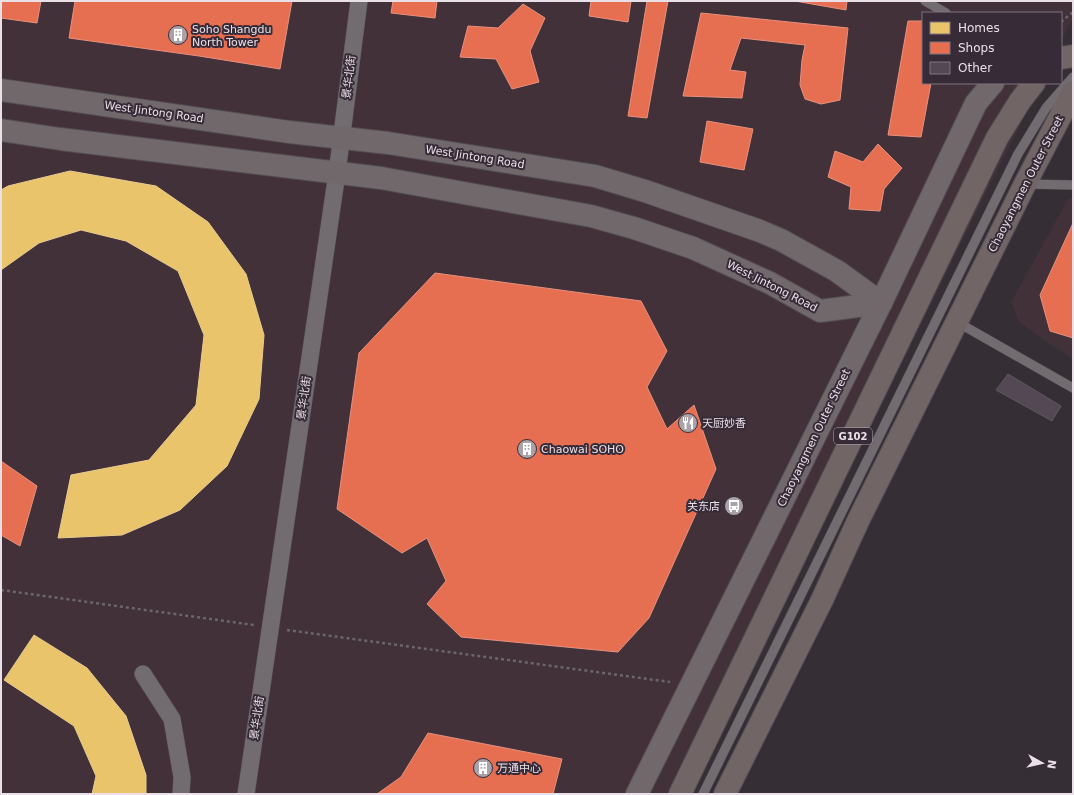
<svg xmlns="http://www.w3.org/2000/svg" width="1074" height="795" font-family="'DejaVu Sans','Noto Sans SC',sans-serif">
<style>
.commercial{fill:#423139}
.homes{fill:#e9c46a;stroke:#e9cc90}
.shops{fill:#e76f51;stroke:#e8917e}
.building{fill:#544854;stroke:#5f585e}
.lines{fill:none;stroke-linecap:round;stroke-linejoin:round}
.lane-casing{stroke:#524b51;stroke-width:10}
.street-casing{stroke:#524b51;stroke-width:18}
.secondary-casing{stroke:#524b51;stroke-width:24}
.highway-casing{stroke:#524b51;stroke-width:24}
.path{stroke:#6b666b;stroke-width:2.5;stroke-dasharray:3 3;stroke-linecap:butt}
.lane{stroke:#726c71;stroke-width:9}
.street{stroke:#726c71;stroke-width:17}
.secondary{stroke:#70686b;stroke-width:22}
.highway{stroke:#726566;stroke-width:22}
.labels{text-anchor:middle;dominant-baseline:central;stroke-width:4;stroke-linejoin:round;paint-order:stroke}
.shield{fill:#382b38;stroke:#b4aab3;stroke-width:1}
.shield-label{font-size:10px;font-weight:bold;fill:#e9e0e8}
.poi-label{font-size:11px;fill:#e9e0e8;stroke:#382b38;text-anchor:start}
.street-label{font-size:11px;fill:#e9e0e8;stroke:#382b38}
</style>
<rect width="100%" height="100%" fill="#352e35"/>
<g class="commercial">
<path d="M1 1H1073V17L1061 42V13H923V83H1041L687 794H1Z"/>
<path d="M1073 198V360L1019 322 1011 302 1068 199Z"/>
</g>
<g class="homes">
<path d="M70 171 156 186 208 222 246 274 264 335 259 399 227 466 180 510 122 535 58 538 71 475 149 460 196 405 204 335 178 271 126 241 81 230 39 243 1 270V190L8 186Z"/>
<path d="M34 635 87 668 126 716 146 775V794H92L96 776 74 726 4 680Z"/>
</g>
<g class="shops">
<path d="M1 1H41L37 23 1 18Z"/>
<path d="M75 1H292L280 69 199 56 69 38Z"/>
<path d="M393 1H437L435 18 391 13Z"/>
<path d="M591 1H631L628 22 589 16Z"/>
<path d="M647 1H668L647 118 628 116Z"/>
<path d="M795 1H847L846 10Z"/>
<path d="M523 4 545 18 530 51 539 82 512 89 496 59 460 57 468 26 498 28Z"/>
<path d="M701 13 848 28 840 100 821 104 805 99 800 85 802 60 805 45 741 38 730 70 746 72 742 98 683 96Z"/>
<path d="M908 21H923V83H931L921 137 888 135Z"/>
<path d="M707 121 753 129 744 170 700 162Z"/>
<path d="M878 144 902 168 884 189 880 211 849 209 851 187 828 177 835 151 863 162Z"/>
<path d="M1073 223V338L1050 331 1040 295Z"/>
<path d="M435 273 641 301 667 351 647 387 667 429 694 405 716 469 649 618 618 652 461 637 427 604 446 581 427 538 402 553 337 509 359 353Z"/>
<path d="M1 461 37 486 20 546 1 535Z"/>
<path d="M428 733 562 759 553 794H377L401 777Z"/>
</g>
<path class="building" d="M1008 374 1061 406 1052 421 996 390Z"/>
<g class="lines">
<g class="lane-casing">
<g id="lane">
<path d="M925 1 946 13"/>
<path d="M1025 184 1073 185"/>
<path d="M957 322 1073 388"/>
<path d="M703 794 1018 154 1046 108 1073 77"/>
</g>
</g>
<g class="street-casing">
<g id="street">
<path d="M143 674 172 719 182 777 181 794"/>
<path d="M246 794 337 173 359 1"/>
</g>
</g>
<g class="secondary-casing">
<g id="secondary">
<path d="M1 90 289 132 388 143 595 176 645 191 760 231 781 240 837 271 881 303"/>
<path d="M1 130 60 139 381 178 591 216 634 228 693 248 770 283 820 311 881 303"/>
<path d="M637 794 881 303 976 103 993 83"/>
</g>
</g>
<g class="highway-casing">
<g id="highway">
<path d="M1061 58 1073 56"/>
<path d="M680 794 997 138 1020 101 1034 83"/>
<path d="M725 794 822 600 858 521 1025 184 1073 92"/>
</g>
</g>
<g class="path">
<path d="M1061 22 1073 12"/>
<path d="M1 590 254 625"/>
<path d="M287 630 670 682"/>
</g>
<use href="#lane" class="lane"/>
<use href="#street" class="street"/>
<use href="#secondary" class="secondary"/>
<use href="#highway" class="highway"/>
</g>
<defs>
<g id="building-disc" transform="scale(1)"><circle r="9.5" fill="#aaa2a9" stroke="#382b38"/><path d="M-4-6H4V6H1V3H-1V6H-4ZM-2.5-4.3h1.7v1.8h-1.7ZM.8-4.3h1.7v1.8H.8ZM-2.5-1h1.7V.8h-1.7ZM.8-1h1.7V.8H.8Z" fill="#fff"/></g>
<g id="restaurant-disc" transform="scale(1)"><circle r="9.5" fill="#aaa2a9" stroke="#382b38"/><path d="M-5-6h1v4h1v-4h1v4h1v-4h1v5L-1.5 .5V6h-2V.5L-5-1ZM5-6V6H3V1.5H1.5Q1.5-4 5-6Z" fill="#fff"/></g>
<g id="bus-disc" transform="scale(1)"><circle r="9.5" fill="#aaa2a9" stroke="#382b38"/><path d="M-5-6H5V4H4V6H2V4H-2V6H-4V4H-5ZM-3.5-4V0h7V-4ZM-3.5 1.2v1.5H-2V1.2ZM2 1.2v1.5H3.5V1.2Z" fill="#fff"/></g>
</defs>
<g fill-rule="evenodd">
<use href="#building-disc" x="178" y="35"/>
<use href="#restaurant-disc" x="688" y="423"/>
<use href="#building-disc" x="527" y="449"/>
<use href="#bus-disc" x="734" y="506"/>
<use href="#building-disc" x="483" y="768"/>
</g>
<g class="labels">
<rect class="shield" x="834" y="428" width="38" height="16" rx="3"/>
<g class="shield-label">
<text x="853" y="436">G102</text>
</g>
<g class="poi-label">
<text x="192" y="29">Soho Shangdu<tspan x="192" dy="13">North Tower</tspan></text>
<text x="702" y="423">天厨妙香</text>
<text x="541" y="449">Chaowai SOHO</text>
<text x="720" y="506" text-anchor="end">关东店</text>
<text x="497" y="768">万通中心</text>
</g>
<g class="street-label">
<text transform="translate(349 77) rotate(-83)">景华北街</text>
<text transform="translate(154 112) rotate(8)">West Jintong Road</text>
<text transform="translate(475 157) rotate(9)">West Jintong Road</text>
<text transform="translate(1026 184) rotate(-63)">Chaoyangmen Outer Street</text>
<text transform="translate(772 286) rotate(27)">West Jintong Road</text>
<text transform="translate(304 398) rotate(-82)">景华北街</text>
<text transform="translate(814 438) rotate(-64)">Chaoyangmen Outer Street</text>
<text transform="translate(257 718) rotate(-82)">景华北街</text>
</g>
</g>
<rect width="1074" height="795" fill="none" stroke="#e9e0e8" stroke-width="4"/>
<rect x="922" y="12" width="140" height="72" fill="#382b38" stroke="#7f737e"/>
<rect x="930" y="22" width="20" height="12" fill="#e9c46a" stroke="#7f737e"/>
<text x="958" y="32" font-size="12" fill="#e9e0e8">Homes</text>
<rect x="930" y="42" width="20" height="12" fill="#e76f51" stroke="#7f737e"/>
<text x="958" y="52" font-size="12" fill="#e9e0e8">Shops</text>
<rect x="930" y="62" width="20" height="12" fill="#544854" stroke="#7f737e"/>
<text x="958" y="72" font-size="12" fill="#e9e0e8">Other</text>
<g transform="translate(1042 763) rotate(98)" stroke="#382b38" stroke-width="3" paint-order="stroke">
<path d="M0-3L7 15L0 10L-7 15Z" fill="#e9e0e8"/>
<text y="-6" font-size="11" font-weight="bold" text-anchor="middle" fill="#e9e0e8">N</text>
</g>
</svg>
